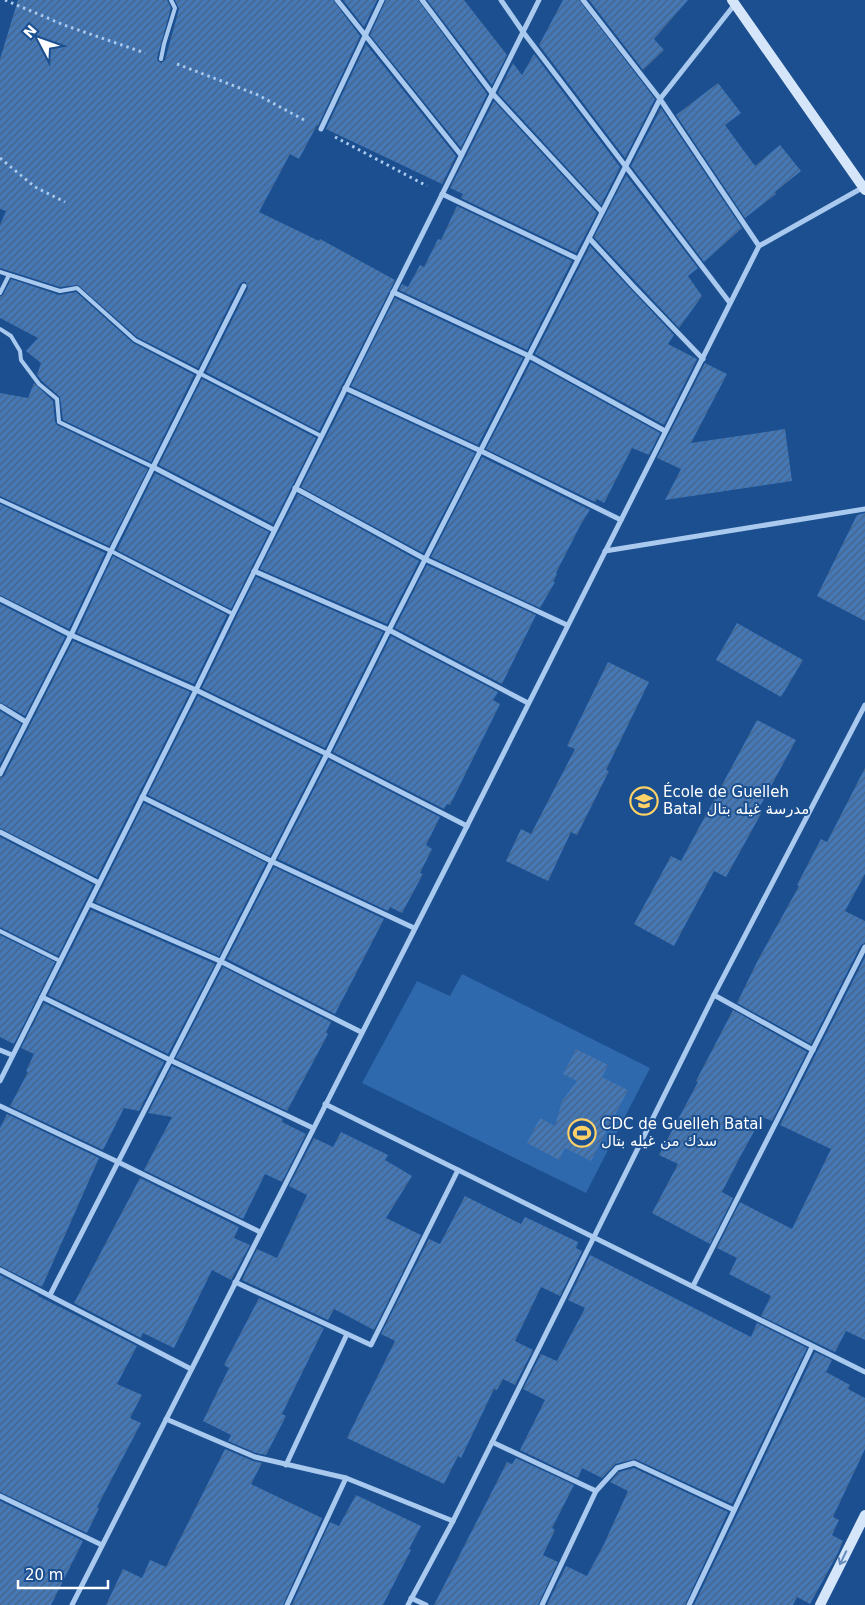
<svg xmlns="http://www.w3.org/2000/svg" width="865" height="1605" font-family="'DejaVu Sans','Noto Naskh Arabic',sans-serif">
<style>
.green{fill:#2e69ad}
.building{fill:url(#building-hatch)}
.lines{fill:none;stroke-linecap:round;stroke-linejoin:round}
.path{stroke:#a9c9ee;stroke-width:3;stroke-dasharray:2.5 4;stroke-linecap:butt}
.lane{stroke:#a9c9ee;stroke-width:4}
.street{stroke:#a9c9ee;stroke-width:5}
.secondary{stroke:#d6e6fa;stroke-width:10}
.oneway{stroke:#668bba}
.labels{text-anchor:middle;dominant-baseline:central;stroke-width:4;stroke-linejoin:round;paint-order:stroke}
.poi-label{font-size:15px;fill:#fff;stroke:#1b4f8f;text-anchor:start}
</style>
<defs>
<pattern id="building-hatch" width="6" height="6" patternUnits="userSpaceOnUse" patternTransform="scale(1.25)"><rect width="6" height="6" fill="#4478b7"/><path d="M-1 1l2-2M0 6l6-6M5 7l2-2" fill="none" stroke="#486282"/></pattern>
</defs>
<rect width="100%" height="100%" fill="#1b4f8f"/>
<path class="green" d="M462 974 650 1068 586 1193 362 1083 417 981 450 996Z"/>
<g class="building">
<path d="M18 0H167L171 8 157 58 158 61 161 63 165 60 179 9 175 0H333L360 36 318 126 317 125 299 159 290 154 259 212 319 241 320 239 395 280 319 431 206 372 248 288 246 282H243L240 284 198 368 137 337 78 285 60 287 0 268V225L6 211 0 209V59Z"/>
<path d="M343 0H377L364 27Z"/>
<path d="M386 0H418L487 94 461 148 370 35Z"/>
<path d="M427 0H464L507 55 492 85Z"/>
<path d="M563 0H579L655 99 625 158 539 45Z"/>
<path d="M589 0H688L654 39 664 50 643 70Z"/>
<path d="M366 44 456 156 442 184 326 129Z"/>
<path d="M534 54 620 167 601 205 498 93 513 63 522 75Z"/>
<path d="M718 83 741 113 725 125 755 166 780 145 801 171 775 192 776 194 745 218 676 115Z"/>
<path d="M494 101 597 213 576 253 461 198 463 194 450 188Z"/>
<path d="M661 108 742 228 704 262 631 166Z"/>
<path d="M626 175 698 268 688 276 702 296 679 328 594 237Z"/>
<path d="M457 206 572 261 527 350 399 290 402 284 408 287 420 265 424 267 438 239 441 240Z"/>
<path d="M590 246 674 335 668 344 697 359 664 425 535 354Z"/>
<path d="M11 279 59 295 76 292 133 343 194 375 151 462 63 420 60 397 42 381 37 375 41 363 26 351 38 338 0 318V297L3 295Z"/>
<path d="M395 298 523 358 478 445 351 386Z"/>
<path d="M531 362 660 433 649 455 632 448 604 503 597 499 595 502 486 449Z"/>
<path d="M705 363 727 374 691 443 785 429 792 481 665 500 681 469 657 458Z"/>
<path d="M202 379 316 438 273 524 159 465Z"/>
<path d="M34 383 53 401 55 422 57 425 148 469 109 546 0 496V393L28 398Z"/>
<path d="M348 394 475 453 423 553 301 487Z"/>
<path d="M482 457 590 510 581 524 556 573 557 574 553 582H555L540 608 431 557Z"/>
<path d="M155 473 269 532 231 609 117 550Z"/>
<path d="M298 494 419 561 387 624 260 569Z"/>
<path d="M0 504 105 553 69 629 0 595Z"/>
<path d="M865 513V621L817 596 857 515Z"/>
<path d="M113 556 227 615 194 684 77 633Z"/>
<path d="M427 565 536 615 502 684 395 628Z"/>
<path d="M256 577 383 632 325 748 202 688Z"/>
<path d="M0 604 65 637 25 716 0 702Z"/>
<path d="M737 623 803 660 781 697 716 660Z"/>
<path d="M391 636 498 692 493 700 500 704 450 805 447 804 444 809 333 752Z"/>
<path d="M73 641 190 692 97 877 0 828V778L4 776Z"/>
<path d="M608 662 649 682 606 770 609 771 577 835 571 832 548 881 506 861 521 829 531 834 575 749 567 746Z"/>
<path d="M198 696 321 756 270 856 148 795Z"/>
<path d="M0 711 21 724 0 764Z"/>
<path d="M757 720 796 740 758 810 762 812 726 877 714 871 674 946 634 924 671 856 681 861Z"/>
<path d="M329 760 440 817 426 845 432 849 420 873 423 874 402 913 390 907 388 911 278 859Z"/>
<path d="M865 768V874L845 911 865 921V943L861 945 811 1044 737 1003 758 960 799 886 797 885 821 839 827 842Z"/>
<path d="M144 803 266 863 219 956 95 902Z"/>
<path d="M0 837 93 885 58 956 0 927Z"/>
<path d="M274 867 384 919 335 1014 227 959Z"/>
<path d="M91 910 215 964 168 1054 48 995Z"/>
<path d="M0 935 55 962 14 1044 0 1037Z"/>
<path d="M865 957V1340L846 1331 835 1352 761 1316 771 1296 729 1274 737 1258 717 1248 740 1202 792 1229 831 1149 780 1125Z"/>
<path d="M223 967 331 1022 326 1032 328 1034 287 1111 176 1058Z"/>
<path d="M44 1003 164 1062 139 1111 124 1108 103 1150 10 1106 28 1072 26 1071 34 1054 21 1048Z"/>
<path d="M733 1010 807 1052 772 1121 762 1117 740 1157 722 1192 733 1198 710 1244 652 1213 678 1164 659 1155 698 1082 696 1081Z"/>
<path d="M576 1049 608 1065 602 1077 628 1090 591 1161 565 1148 559 1160 527 1143 540 1118 555 1126 562 1101 577 1081 563 1074Z"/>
<path d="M172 1066 283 1119 282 1122 306 1134 282 1182 265 1174 243 1219 144 1170 172 1117 148 1113Z"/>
<path d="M7 1114 99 1158 42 1287 0 1266V1128Z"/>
<path d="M341 1132 388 1155 385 1160 412 1176 386 1218 421 1235 374 1330 334 1309 328 1320 242 1280 257 1249 277 1258 307 1195 289 1186 314 1138 333 1147Z"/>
<path d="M140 1178 239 1227 234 1238 250 1245 231 1280 212 1270 174 1348 143 1333 141 1338 74 1303Z"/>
<path d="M465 1196 521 1224 525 1217 578 1242 576 1248 582 1251 560 1296 541 1287 515 1341 533 1350 515 1385 503 1379 497 1390 494 1389 461 1458 458 1456 444 1484 347 1438 395 1341 381 1334 429 1239 440 1244Z"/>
<path d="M590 1255 751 1337 757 1323 807 1348 732 1504 635 1459 615 1464 602 1478 582 1468 578 1478 520 1450 545 1400 523 1389 541 1354 557 1361 585 1308 568 1300Z"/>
<path d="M0 1275 38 1295V1296L137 1346 117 1384 142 1395 130 1418 141 1423 97 1507 99 1508 87 1533 0 1492Z"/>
<path d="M259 1298 324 1328 282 1414 286 1416 266 1455 256 1453 228 1441 231 1435 203 1421 229 1368 224 1365Z"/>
<path d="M815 1352 832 1360 826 1372 850 1385 848 1389 865 1398V1449L833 1517 839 1520 832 1535 843 1541 837 1555 810 1604 797 1597 793 1605H694Z"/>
<path d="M225 1449 253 1461 262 1463 251 1484 322 1518 283 1605H106L123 1569 142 1578 150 1560 166 1567Z"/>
<path d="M516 1458 574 1485 552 1528 555 1530 543 1555 558 1562 538 1605H434L507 1462 512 1464Z"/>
<path d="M634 1468 728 1512 685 1605H547L566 1566 587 1576 604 1544 628 1491 610 1482 619 1472Z"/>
<path d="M356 1495 421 1526 409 1549 411 1550 383 1605H292L330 1522 339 1526Z"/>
<path d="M0 1501 83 1541 51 1605H0Z"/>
</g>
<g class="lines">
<g class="path">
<path d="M5 0 64 25 145 53"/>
<path d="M177 64 258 95 306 121"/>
<path d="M335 137 427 186"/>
<path d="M0 158 35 187 65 202"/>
</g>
<g class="lane">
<path d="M161 59 164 44 175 8 171 0"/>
<path d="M0 272 60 291 77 288 135 340 321 436"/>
<path d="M0 293 9 275"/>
<path d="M0 329 11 336 20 351 21 360 39 384 57 399 59 422 153 467"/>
<path d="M0 500 111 551 233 614"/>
<path d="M0 931 60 961"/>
</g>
<g class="street">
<path d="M337 0 461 155"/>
<path d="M422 0 492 93 602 212"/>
<path d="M501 0 523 32 730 303"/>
<path d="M583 0 660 99 759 246"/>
<path d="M321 129 382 0"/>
<path d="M442 194 578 259"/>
<path d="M589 238 634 287 703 359"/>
<path d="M393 292 529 356 665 431"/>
<path d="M345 388 481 451 621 520"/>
<path d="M153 467 274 530"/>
<path d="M295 488 425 559 567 625"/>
<path d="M605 551 865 509"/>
<path d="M254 571 389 630 528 703"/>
<path d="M0 599 71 635 196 690 327 754 467 826"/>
<path d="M0 706 26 722"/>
<path d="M0 774 71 635 111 551 244 286"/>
<path d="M142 797 271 861 414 928"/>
<path d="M0 832 99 883"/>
<path d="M89 904 220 961 361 1032"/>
<path d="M714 995 813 1050"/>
<path d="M42 997 170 1060 313 1128"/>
<path d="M0 1050 12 1055"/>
<path d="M0 1081 196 690 233 614 539 0"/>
<path d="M325 1104 865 1372"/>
<path d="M0 1106 118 1162 260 1232"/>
<path d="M0 1270 191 1369"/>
<path d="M235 1282 371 1345 458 1170"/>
<path d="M693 1286 865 947"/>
<path d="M50 1295 327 754 389 630 660 99 735 4"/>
<path d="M166 1419 255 1457 346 1478 453 1521"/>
<path d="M492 1442 596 1491"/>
<path d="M286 1465 347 1334"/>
<path d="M0 1496 102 1545"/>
<path d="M411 1598 426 1605"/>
<path d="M72 1605 467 826 759 246 862 188"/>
<path d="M287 1605 346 1478"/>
<path d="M408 1605 453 1521 714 995 865 705"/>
<path d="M542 1605 596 1491 617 1468 634 1463 734 1510"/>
<path d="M689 1605 812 1347"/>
</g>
<g class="secondary">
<path d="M732 0 865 190"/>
<path d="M820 1605 865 1515"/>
</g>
</g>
<defs><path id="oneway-shaft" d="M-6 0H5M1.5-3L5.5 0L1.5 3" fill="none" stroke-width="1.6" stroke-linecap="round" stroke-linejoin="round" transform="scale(1.25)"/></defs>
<use class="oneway" href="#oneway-shaft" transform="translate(843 1558) rotate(116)"/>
<defs>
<g id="school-ring" transform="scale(1.4375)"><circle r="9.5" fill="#1b4f8f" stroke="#ffd166" stroke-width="1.5"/><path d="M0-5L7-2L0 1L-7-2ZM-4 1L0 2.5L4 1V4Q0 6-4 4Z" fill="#ffd166"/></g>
<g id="stadium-ring" transform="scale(1.4375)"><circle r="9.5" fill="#1b4f8f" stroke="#ffd166" stroke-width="1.5"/><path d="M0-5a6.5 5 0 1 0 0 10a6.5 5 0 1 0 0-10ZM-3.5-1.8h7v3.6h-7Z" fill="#ffd166"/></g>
</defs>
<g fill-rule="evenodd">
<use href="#school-ring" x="644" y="801"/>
<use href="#stadium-ring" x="582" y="1133"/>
</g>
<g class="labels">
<g class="poi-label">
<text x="663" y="792">École de Guelleh<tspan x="663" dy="17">Batal مدرسة غيله بتال</tspan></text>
<text x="601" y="1124">CDC de Guelleh Batal<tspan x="601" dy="17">سدك من غيله بتال</tspan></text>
</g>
</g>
<g transform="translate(40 40) rotate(311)" stroke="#1b4f8f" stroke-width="4" paint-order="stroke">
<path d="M0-4L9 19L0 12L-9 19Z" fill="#ffffff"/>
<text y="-8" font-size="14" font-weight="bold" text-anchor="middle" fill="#ffffff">N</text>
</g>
<path d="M18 1580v8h90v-8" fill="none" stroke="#ffffff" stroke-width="2.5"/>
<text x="25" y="1580" font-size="15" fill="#ffffff" stroke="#1b4f8f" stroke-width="4" paint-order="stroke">20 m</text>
</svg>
